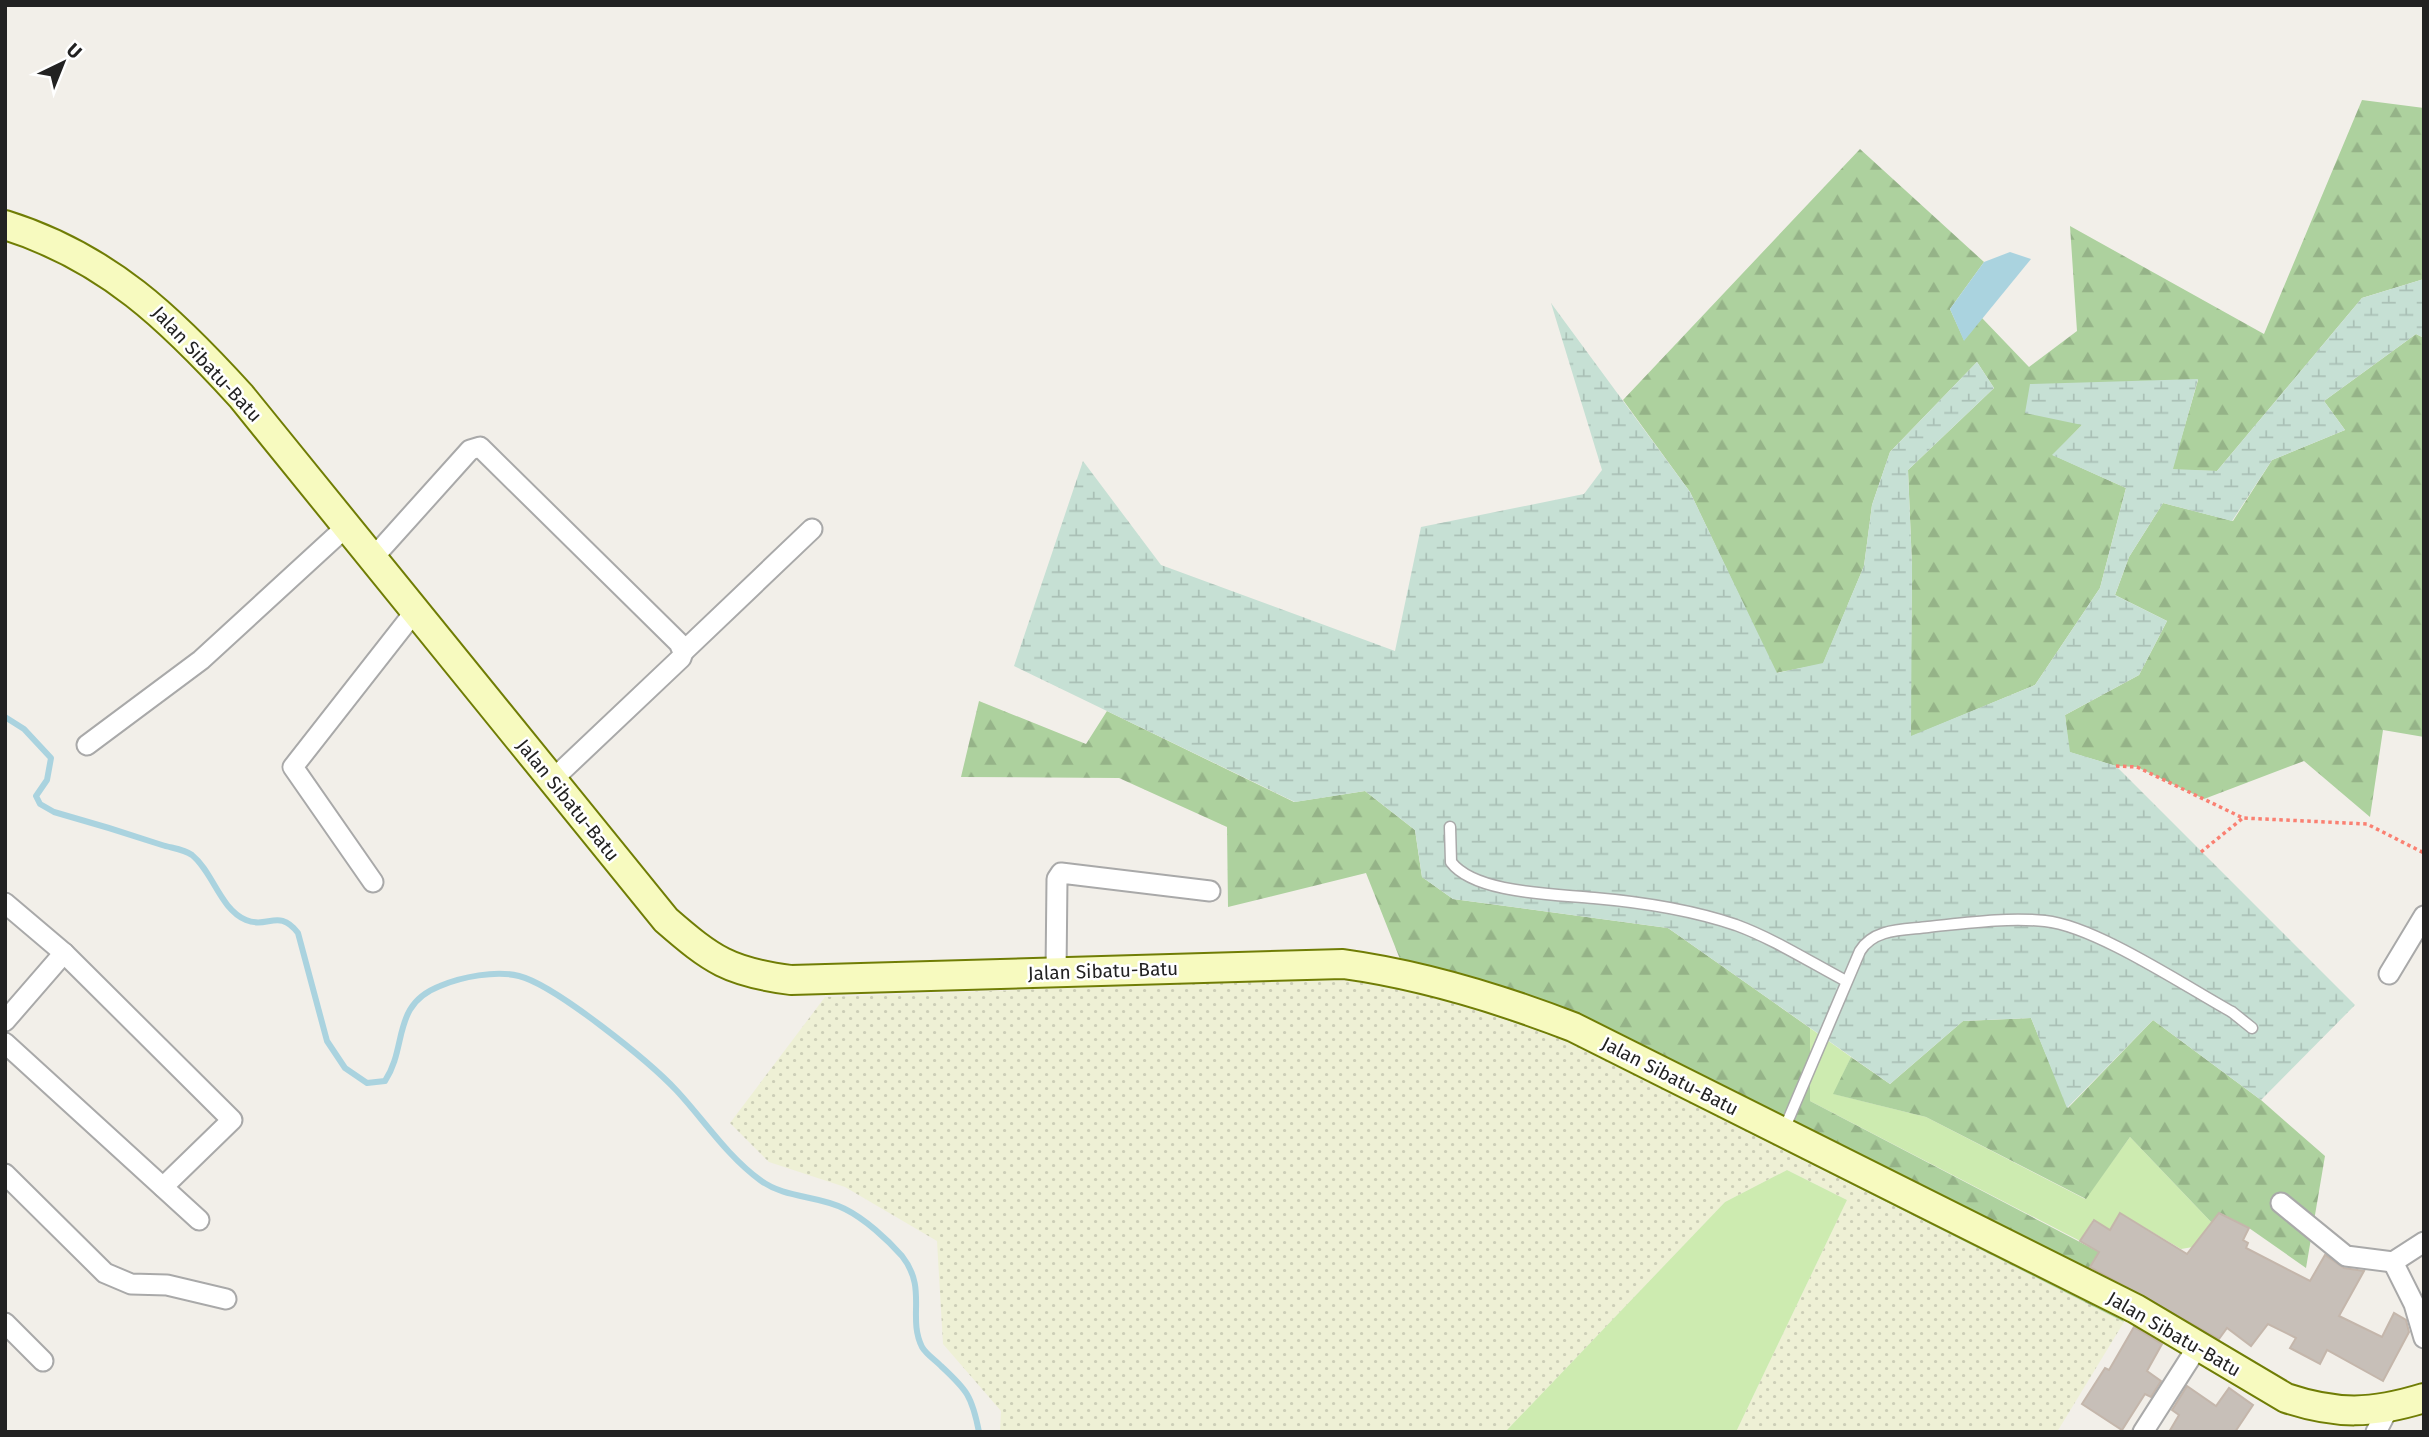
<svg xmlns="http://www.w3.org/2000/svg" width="2429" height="1437" font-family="'Fira Sans',sans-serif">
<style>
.farmland{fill:url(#farmland-dots)}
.grass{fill:#cdebb0}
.forest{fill:url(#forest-firs)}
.wetland{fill:url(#wetland-marsh)}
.water{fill:#aad3df}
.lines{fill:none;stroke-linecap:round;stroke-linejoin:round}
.stream{stroke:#aad3df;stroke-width:6}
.building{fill:#c7bfb8;stroke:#c4b6ab;stroke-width:2}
.lane-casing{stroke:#a9a9a9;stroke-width:13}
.street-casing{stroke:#a9a9a9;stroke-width:23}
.secondary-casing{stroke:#707d05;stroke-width:32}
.path{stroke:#fa8072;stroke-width:3.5;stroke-dasharray:3.5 3.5;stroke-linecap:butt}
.lane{stroke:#fff;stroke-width:10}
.street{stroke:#fff;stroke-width:19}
.secondary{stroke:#f7fabf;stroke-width:28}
.labels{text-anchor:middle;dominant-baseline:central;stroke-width:5;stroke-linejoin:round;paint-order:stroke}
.street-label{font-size:19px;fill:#222;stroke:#fff}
</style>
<defs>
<pattern id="farmland-dots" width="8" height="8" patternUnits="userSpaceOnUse" patternTransform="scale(1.75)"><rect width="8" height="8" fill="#eef0d5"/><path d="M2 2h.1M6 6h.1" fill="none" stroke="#ccceb7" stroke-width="1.8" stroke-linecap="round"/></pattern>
<pattern id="forest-firs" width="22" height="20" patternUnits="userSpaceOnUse" patternTransform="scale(1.75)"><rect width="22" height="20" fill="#add19e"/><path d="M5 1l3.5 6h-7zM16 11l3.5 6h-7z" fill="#95b388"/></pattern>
<pattern id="wetland-marsh" width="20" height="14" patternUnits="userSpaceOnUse" patternTransform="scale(1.75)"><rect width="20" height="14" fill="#c6e0d4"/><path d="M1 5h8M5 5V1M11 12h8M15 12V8" fill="none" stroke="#aac0b6"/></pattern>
</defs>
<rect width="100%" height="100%" fill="#f2efe9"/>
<path class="farmland" d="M1325 979 1411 987 1568 1041 2124 1322 2057 1432H1736L1847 1200 1787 1170 1725 1202 1505 1432H1000L1001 1411 943 1344 937 1241 845 1187 769 1162 730 1123 825 997Z"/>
<g class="grass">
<path d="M1810 1028 1851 1057 1834 1094 1926 1117 2085 1199 2130 1137 2212 1223 2193 1247 2181 1249 2120 1213 2110 1230 2093 1220 2080 1241 1810 1101Z"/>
<path d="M1787 1170 1847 1200 1736 1432H1505L1725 1202Z"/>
</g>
<g class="forest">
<path d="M2362 100 2424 108V279L2362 298 2217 471 2172 470 2198 380 2082 425 2053 455 2126 488 2100 588 2035 685 1910 737 1912 566 1908 470 1994 388 1977 362 1890 452 1872 505 1864 566 1823 664 1776 673 1690 492 1623 400 1860 149 1984 262 1950 309 1964 340 1982 318 2029 367 2077 331 2070 226 2264 334Z"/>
<path d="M2416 334 2424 338V737L2383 730 2370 817 2304 761 2204 799 2137 767 2116 766 2069 752 2065 715 2139 675 2167 621 2115 595 2129 557 2163 503 2233 521 2272 460 2345 430 2324 401Z"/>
<path d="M979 701 1086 744 1107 711 1294 802 1365 791 1415 830 1422 877 1453 899 1668 928 1810 1028V1101L2099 1252 2090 1267 2124 1322 1568 1041 1411 987 1366 873 1228 907 1227 827 1119 778 961 777Z"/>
<path d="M2031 1018 2068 1108 2153 1020 2261 1100 2325 1156 2306 1268 2249 1228 2220 1213 2212 1223 2130 1137 2086 1199 1926 1117 1833 1094 1851 1057 1890 1084 1963 1021Z"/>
</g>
<path class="wetland" d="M2424 279V338L2416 334 2324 401 2345 430 2272 460 2232 521 2163 503 2129 557 2115 595 2167 621 2139 675 2065 715 2070 752 2116 766 2355 1005 2261 1100 2153 1020 2067 1108 2031 1018 1963 1021 1890 1084 1668 928 1453 899 1422 877 1415 830 1365 791 1295 802 1014 666 1083 461 1161 565 1395 651 1421 527 1584 494 1602 470 1551 303 1690 492 1777 673 1823 663 1864 566 1872 505 1890 452 1977 362 1994 388 1908 470 1912 566 1911 736 2035 685 2100 588 2126 488 2052 455 2082 425 2025 413 2030 384 2198 379 2173 469 2217 471 2362 298Z"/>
<path class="water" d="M2010 252 2031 259 1964 341 1950 309 1984 262Z"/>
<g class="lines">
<path class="stream" d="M5 717 24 729 51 758 47 780 36 796 40 804 54 812C90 822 126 833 162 845 171 848 184 849 192 855 213 872 220 909 246 920 268 929 279 908 298 933L327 1041 345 1068 367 1083 385 1081C408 1046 391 1005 440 986 461 977 496 970 519 976 555 985 650 1062 677 1091 704 1120 727 1156 760 1180 785 1199 819 1195 845 1209 865 1219 887 1239 902 1256 928 1289 907 1317 922 1347 926 1354 935 1360 941 1366 967 1390 972 1396 979 1432"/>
</g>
<g class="building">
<path d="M2120 1213 2187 1254 2219 1213 2249 1228 2243 1240 2248 1243 2246 1248 2310 1281 2325 1255 2344 1268 2364 1271 2339 1316 2382 1337 2394 1313 2406 1320 2409 1332 2383 1381 2327 1350 2320 1364 2290 1348 2296 1338 2268 1324 2251 1346 2227 1328 2219 1339 2090 1267 2099 1252 2080 1241 2094 1220 2110 1230Z"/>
<path d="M2134 1327 2162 1344 2147 1371 2161 1381 2151 1397 2145 1394 2122 1430 2082 1404 2105 1368 2109 1370Z"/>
<path d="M2187 1386 2216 1406 2229 1388 2253 1405 2235 1432H2169L2179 1415 2172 1410Z"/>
</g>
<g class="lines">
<g class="lane-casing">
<g id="lane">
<path d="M1450 827 1451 862C1475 894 1557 894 1594 898 1640 902 1692 910 1736 925 1774 939 1810 962 1846 981"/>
<path d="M1783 1132 1860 951C1874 928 1904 930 1928 927 1966 923 2007 917 2045 921 2095 926 2185 986 2232 1012L2252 1028"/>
</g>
</g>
<g class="street-casing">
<g id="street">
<path d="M372 559 470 450 480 447 679 643 683 652 681 658 551 781"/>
<path d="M683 652 812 529"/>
<path d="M87 745 201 660 346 527"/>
<path d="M373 882 293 767 416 610"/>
<path d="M5 903 64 953 232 1120 163 1187"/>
<path d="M1056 973 1057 879 1061 873 1210 891"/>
<path d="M2389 974 2424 916"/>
<path d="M5 1021 64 953"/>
<path d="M5 1043 199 1220"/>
<path d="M5 1174 105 1273 131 1284 167 1285 226 1299"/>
<path d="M2281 1203 2346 1256 2393 1262"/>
<path d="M2393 1262 2414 1304 2424 1338"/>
<path d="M2393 1262 2424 1242"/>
<path d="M5 1323 43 1361"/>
<path d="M2143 1432 2198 1346"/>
<path d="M2376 1432 2388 1409"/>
</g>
</g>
<g class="secondary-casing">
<path id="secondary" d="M5 225C107 257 171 319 241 396L666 920C712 960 729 972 791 980L1343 964C1423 975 1498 998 1573 1027L2136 1309 2286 1398C2337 1415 2372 1414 2424 1398"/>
</g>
<g class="path">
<path d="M2116 766 2137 767 2243 818 2367 824 2424 853"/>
<path d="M2201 852 2243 818"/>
</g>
<use href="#lane" class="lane"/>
<use href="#street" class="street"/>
<use href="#secondary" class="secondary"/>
</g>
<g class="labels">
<g class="street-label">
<text transform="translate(207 364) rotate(47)">Jalan Sibatu-Batu</text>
<text transform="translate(568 800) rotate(51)">Jalan Sibatu-Batu</text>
<text transform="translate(1103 971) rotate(-2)">Jalan Sibatu-Batu</text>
<text transform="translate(1670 1076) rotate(27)">Jalan Sibatu-Batu</text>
<text transform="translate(2174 1334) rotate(30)">Jalan Sibatu-Batu</text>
</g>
</g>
<rect width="2429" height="1437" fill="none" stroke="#222222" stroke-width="14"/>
<g transform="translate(63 63) rotate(43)" stroke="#ffffff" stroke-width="5" paint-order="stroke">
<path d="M0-5L12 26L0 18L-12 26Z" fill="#222222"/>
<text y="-10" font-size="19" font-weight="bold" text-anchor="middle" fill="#222222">U</text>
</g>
</svg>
